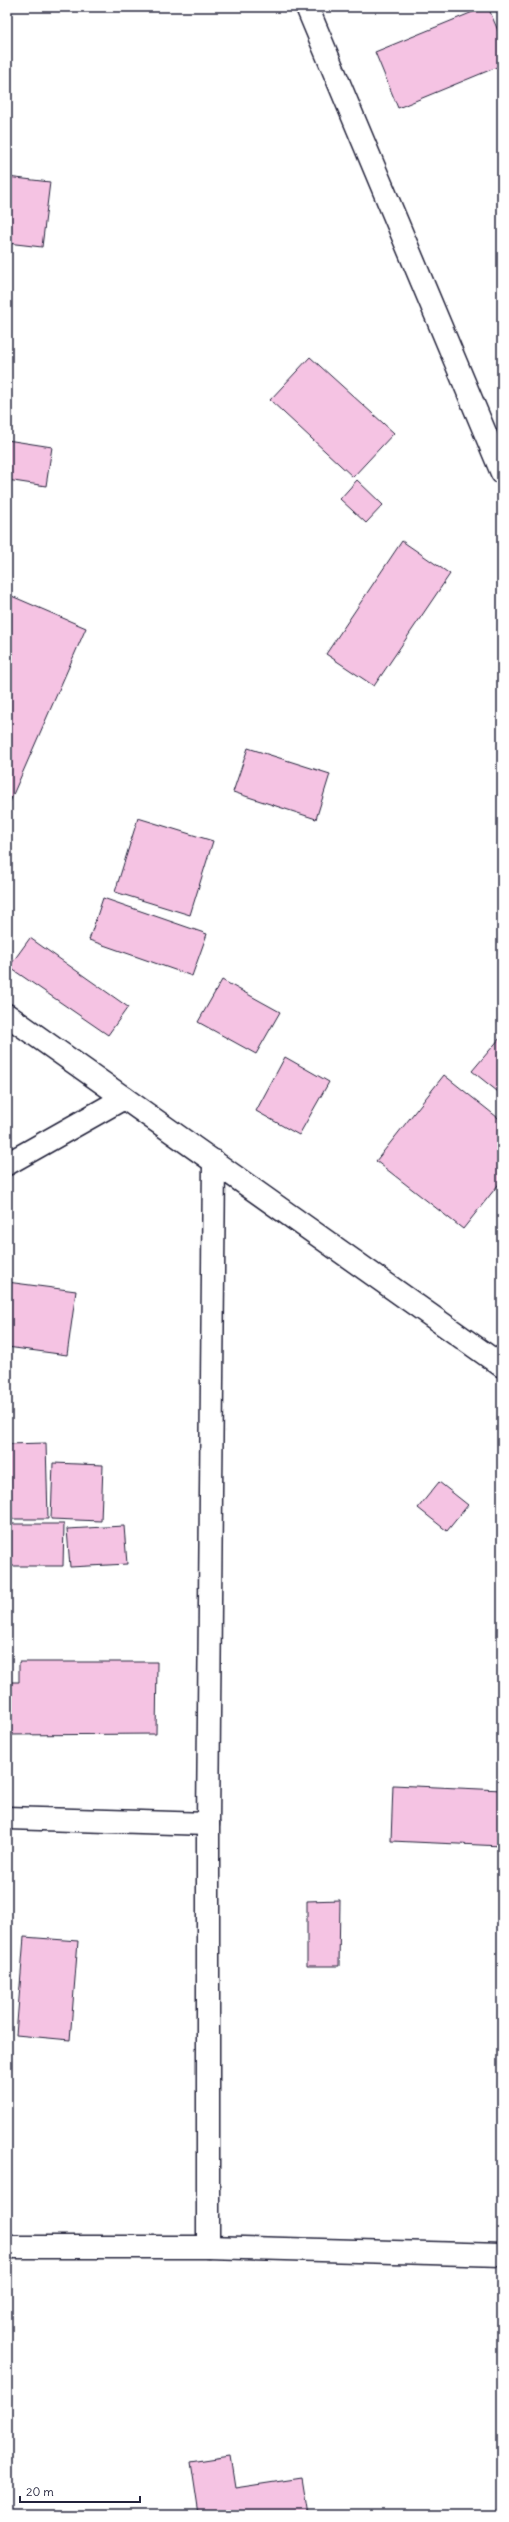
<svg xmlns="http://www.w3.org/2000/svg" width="509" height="2522" font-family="Delius,sans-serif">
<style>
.building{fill:#f5c3e3;stroke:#22223b}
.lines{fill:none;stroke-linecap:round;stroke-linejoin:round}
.minor-casing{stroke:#22223b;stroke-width:25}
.minor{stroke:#fff;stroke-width:22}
</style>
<rect width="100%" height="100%" fill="#fff"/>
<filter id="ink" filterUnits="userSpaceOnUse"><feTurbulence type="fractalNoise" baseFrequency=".025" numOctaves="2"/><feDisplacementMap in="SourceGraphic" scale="8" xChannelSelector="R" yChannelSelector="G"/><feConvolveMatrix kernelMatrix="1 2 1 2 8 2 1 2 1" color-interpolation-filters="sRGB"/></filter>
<g filter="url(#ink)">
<g class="building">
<path d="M485 7H488L502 40V65L398 108 375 52Z"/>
<path d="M7 177 50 182 42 247 7 243Z"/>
<path d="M310 357 394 433 353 477 270 400Z"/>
<path d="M7 440 52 447 46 486 7 480Z"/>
<path d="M357 480 383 505 366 523 340 499Z"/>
<path d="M402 541 450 574 374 686 326 654Z"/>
<path d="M7 594 86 628 8 806 7 805Z"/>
<path d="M248 748 330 774 316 819 233 792Z"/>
<path d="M138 818 213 841 190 915 115 892Z"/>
<path d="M103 898 207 934 192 976 89 940Z"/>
<path d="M30 938 128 1007 108 1035 9 967Z"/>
<path d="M222 980 280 1012 256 1054 198 1022Z"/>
<path d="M500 1038 502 1039V1095L472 1071Z"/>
<path d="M285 1057 329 1082 299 1135 256 1111Z"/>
<path d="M444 1075 502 1121V1180L463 1229 376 1161Z"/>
<path d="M7 1282 76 1291 67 1355 7 1347Z"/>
<path d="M46 1443 48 1519H7V1444Z"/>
<path d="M53 1463 103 1465 101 1521 51 1519Z"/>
<path d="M439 1482 468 1505 447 1531 418 1508Z"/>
<path d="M7 1524H64L63 1566H7Z"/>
<path d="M124 1526 127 1564 70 1567 67 1529Z"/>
<path d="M19 1662H157L156 1734 7 1735V1682H19Z"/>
<path d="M393 1785 502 1790V1846L391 1841Z"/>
<path d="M340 1900 339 1966H307V1901Z"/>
<path d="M24 1937 78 1941 70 2040 16 2035Z"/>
<path d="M230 2456 235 2488 302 2478 308 2515H199L191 2462Z"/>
</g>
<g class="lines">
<g class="minor-casing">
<g id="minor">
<path d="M307 7 502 473"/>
<path d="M7 1015 502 1366"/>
<path d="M7 1164 124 1098"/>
<path d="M7 1818 208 1824"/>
<path d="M7 2247H208L502 2255"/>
<path d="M208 2247V1824L214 1161"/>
</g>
</g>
<use href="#minor" class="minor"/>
</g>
</g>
<rect width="509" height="2522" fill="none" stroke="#fff" stroke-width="24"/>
<rect x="12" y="12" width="485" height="2498" fill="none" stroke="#22223b" stroke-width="1.5" filter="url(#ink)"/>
<path d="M20 2496v6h120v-6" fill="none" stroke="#22223b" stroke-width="2"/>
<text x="26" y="2496" font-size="12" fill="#22223b" stroke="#ffffff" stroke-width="3" paint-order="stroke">20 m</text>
</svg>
